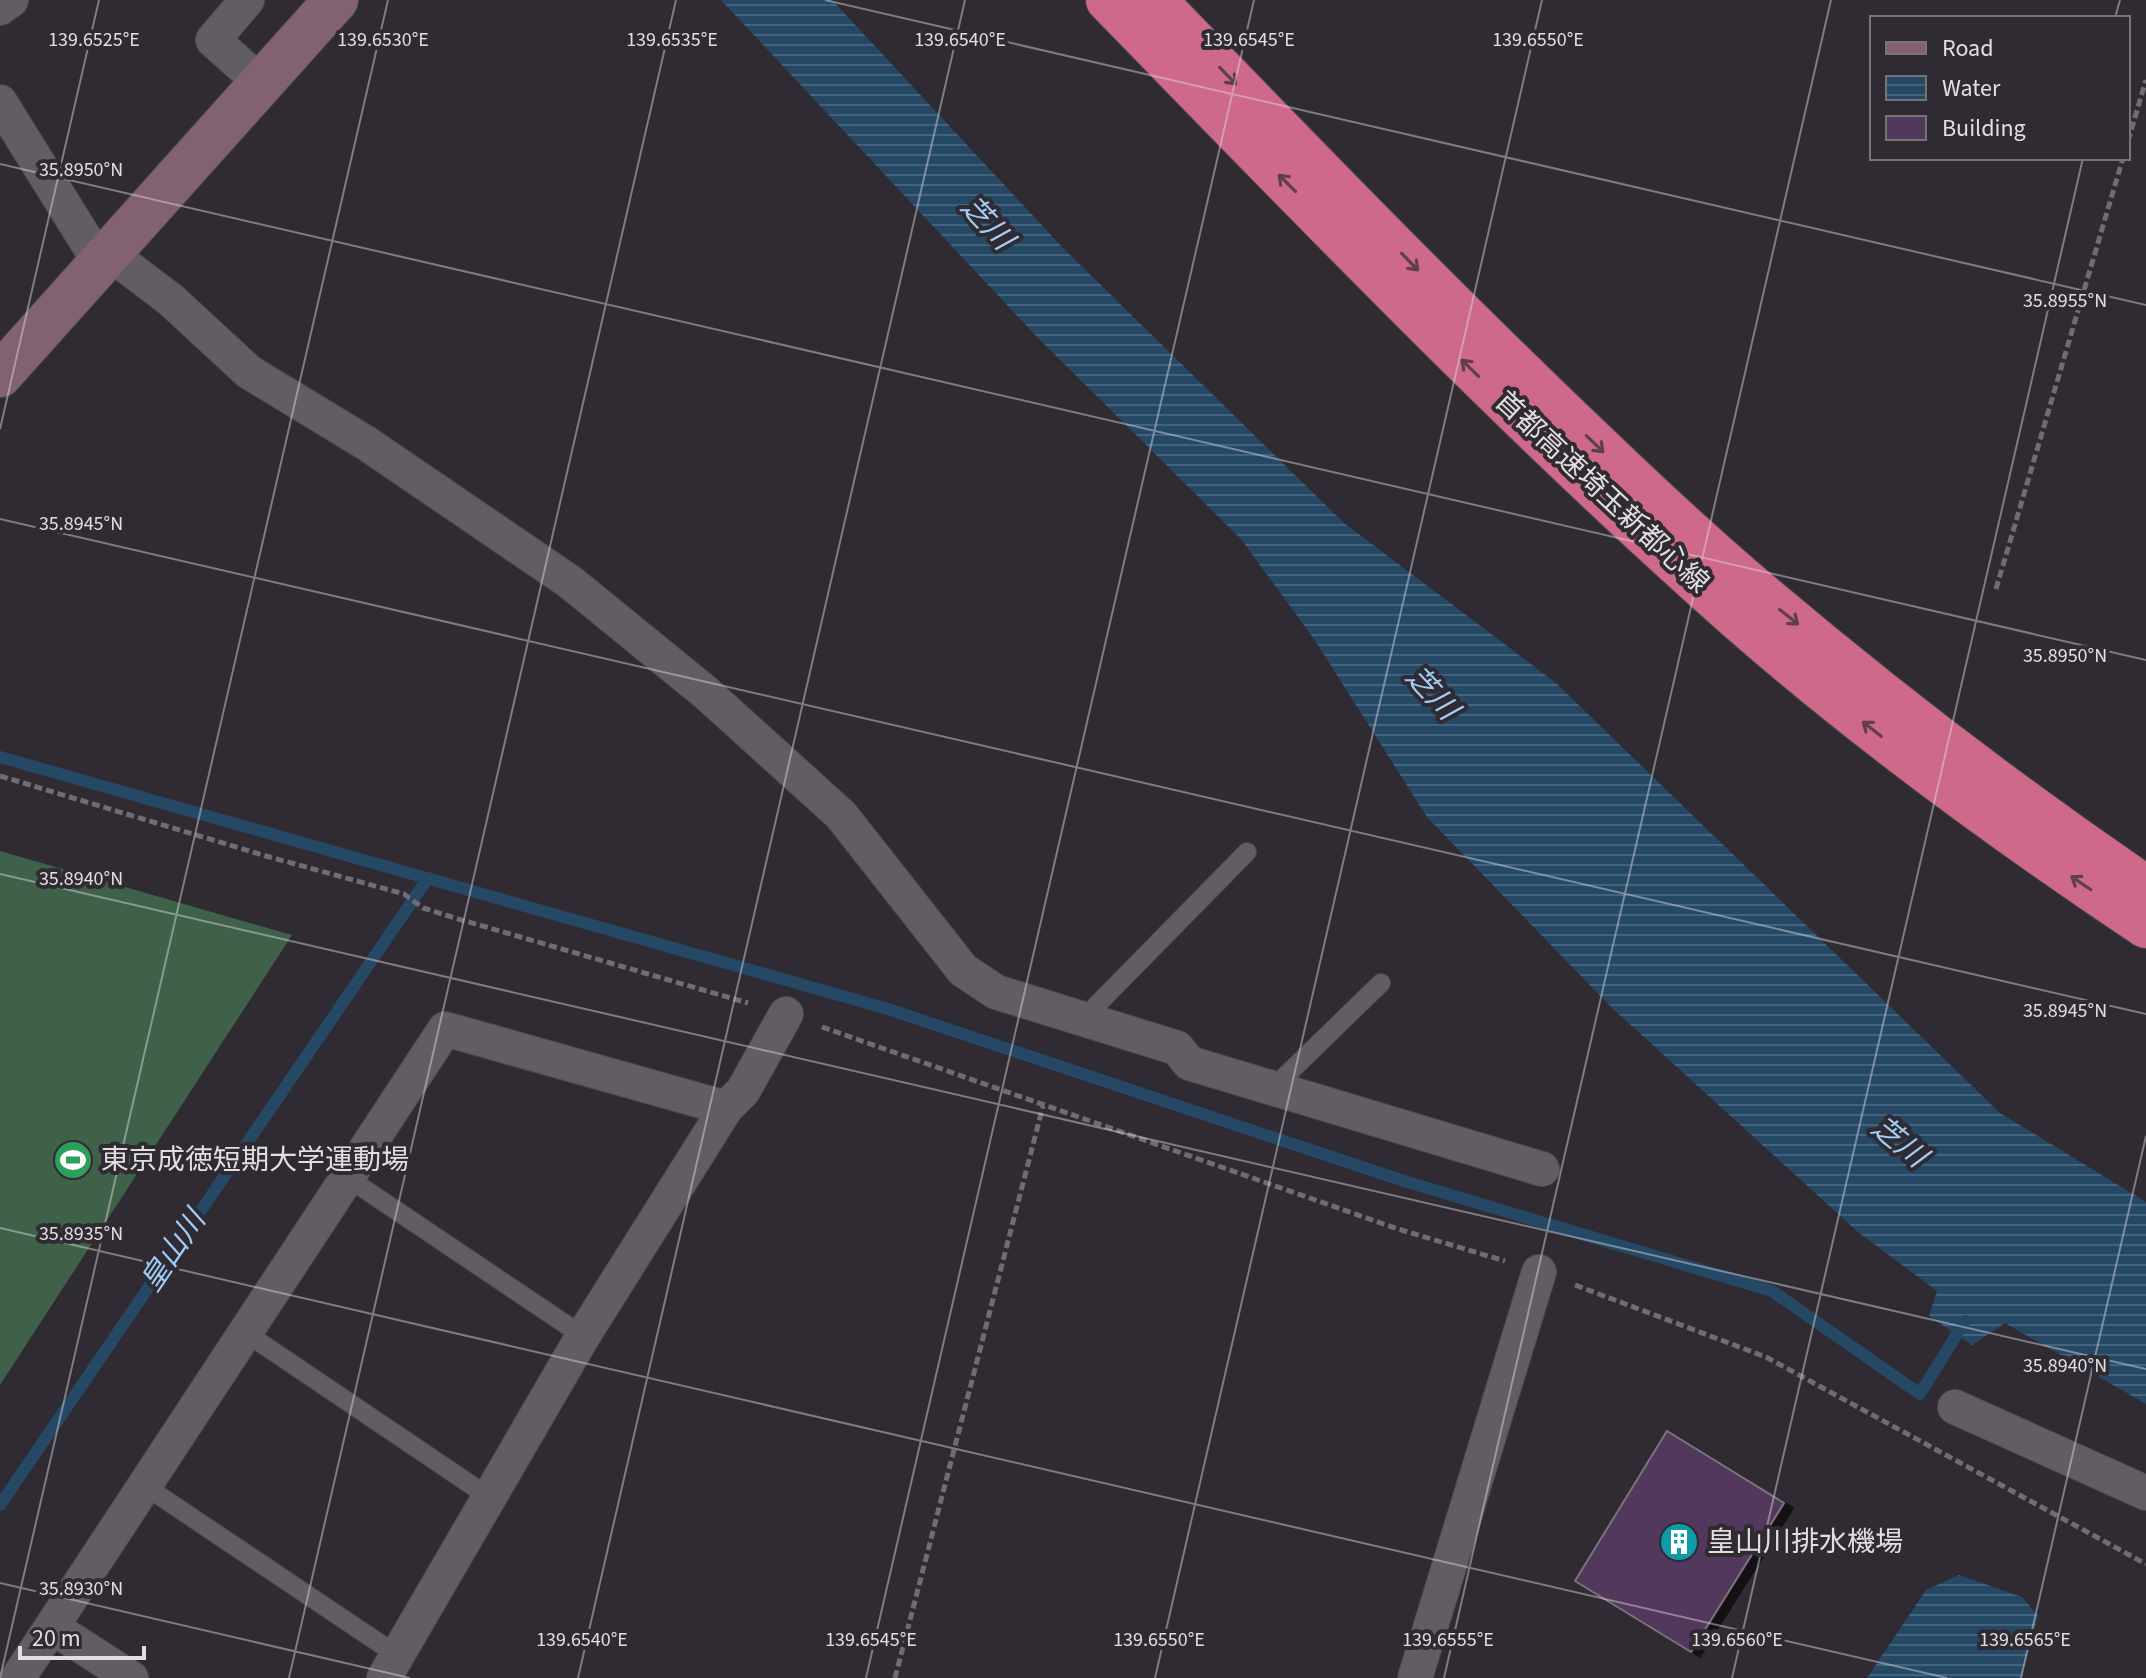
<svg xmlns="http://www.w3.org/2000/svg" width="2146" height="1678" font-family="'Source Sans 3','Noto Sans JP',sans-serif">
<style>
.pitch{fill:#406149}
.water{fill:url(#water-rules)}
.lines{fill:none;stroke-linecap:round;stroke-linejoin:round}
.stream{stroke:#254865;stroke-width:12}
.building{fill:#51395c;stroke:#78737b;stroke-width:2;filter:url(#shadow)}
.lane-casing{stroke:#4c494e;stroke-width:20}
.street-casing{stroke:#4c494e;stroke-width:36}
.secondary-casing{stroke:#4c494e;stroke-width:46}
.highway-casing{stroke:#4c494e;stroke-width:46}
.path{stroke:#706c73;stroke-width:5;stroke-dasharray:8 4;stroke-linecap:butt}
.lane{stroke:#625d65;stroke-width:18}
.street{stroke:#625d65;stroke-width:34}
.secondary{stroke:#826170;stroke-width:44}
.highway{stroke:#ce6989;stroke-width:44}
.oneway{stroke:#5f3e4d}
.ticks{fill:none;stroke:#e1dee2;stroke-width:2;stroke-opacity:0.45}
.labels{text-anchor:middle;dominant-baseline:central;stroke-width:8;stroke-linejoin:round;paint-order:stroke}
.street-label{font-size:28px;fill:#e1dee2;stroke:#302b33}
.poi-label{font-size:28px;fill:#e1dee2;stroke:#302b33;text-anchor:start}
.water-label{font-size:30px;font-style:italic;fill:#9fcdf6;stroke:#302b33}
.ticks-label{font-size:20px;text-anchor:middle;fill:#e1dee2;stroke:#302b33;stroke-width:8;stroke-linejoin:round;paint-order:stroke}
</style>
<defs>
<pattern id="water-rules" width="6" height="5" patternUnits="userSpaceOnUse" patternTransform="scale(2)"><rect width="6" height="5" fill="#254865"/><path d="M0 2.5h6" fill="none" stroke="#44627b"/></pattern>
<filter id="shadow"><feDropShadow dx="9" dy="5" stdDeviation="0" flood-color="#0009"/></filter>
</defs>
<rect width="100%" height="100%" fill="#302b33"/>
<path class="pitch" d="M0 851 292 935 0 1385Z"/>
<g class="water">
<path d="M721 0H832L1063 248 1344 523 1556 683 2000 1113 2146 1202V1404L2005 1323 1972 1345 1929 1316 1937 1291 1858 1232 1612 1008 1427 817 1314 639 1241 539 1037 337Z"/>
<path d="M1959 1575 2022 1597 2038 1616 2021 1678H1867L1926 1590Z"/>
</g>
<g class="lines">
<g class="stream">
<path d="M0 757 888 1009 1404 1181 1772 1291 1920 1394 1965 1321"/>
<path d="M0 1505 428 878"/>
</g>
</g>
<path class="building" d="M1667 1431 1784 1503 1691 1652 1575 1581Z"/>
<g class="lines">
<g class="lane-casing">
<g id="lane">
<path d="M1083 1019 1247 852"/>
<path d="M1273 1088 1381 983"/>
<path d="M348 1178 583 1336"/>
<path d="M246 1333 489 1497"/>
<path d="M145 1486 397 1655"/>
</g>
</g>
<g class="street-casing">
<g id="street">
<path d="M247 0 213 40 260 82"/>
<path d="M0 8 11 0"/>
<path d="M0 102 100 263"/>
<path d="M109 253 171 300 249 372 366 443 570 582 705 692 841 815 963 970 996 992 1177 1048 1189 1063 1542 1169"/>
<path d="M1955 1407 2146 1493"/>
<path d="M52 1627 131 1678"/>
<path d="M18 1678 445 1029 726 1108 743 1091 786 1014"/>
<path d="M384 1678 583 1336 726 1108"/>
<path d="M1415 1678 1539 1272"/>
</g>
</g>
<g class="secondary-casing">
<path id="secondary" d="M0 375 336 0"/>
</g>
<g class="highway-casing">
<g id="highway">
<path d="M1108 0C1312 209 1514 420 1733 614 1862 728 2002 830 2146 926"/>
<path d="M1154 0C1285 135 1415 270 1550 400 1618 465 1686 531 1757 591 1882 697 2011 796 2146 888"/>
</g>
</g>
<g class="path">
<path d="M2128 141 2146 80"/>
<path d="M1996 589 2123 158"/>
<path d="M0 776 266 856 404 894 423 908 455 918 748 1003"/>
<path d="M822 1027 1398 1229 1505 1261"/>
<path d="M1575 1285 1766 1357 2146 1564"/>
<path d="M895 1678 1043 1106"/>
</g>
<use href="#lane" class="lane"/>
<use href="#street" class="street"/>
<use href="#secondary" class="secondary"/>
<use href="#highway" class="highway"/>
</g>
<defs><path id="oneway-shaft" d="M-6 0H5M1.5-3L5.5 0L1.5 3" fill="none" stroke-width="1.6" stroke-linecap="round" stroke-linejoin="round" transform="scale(2)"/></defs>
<g class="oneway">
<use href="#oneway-shaft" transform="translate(1228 76) rotate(46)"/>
<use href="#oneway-shaft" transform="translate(1287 183) rotate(-135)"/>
<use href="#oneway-shaft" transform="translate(1410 262) rotate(46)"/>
<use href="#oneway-shaft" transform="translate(1470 368) rotate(-136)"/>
<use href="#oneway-shaft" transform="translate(1595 444) rotate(44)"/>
<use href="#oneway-shaft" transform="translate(1789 617) rotate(39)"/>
<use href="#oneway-shaft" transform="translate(1872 729) rotate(-142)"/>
<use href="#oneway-shaft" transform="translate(2081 883) rotate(-146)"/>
</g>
<path class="ticks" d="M825 0 2146 305M2115 18 2120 0M0 164 2146 660M0 429 99 0M0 519 2146 1014M0 874 2146 1369M0 1228 1947 1678M0 1583 410 1678M0 1678 388 0M289 1678 676 0M578 1678 965 0M866 1678 1254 0M1155 1678 1542 0M1444 1678 1831 0M1732 1678 2083 158M2021 1678 2146 1136"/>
<defs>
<g id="stadium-disc" transform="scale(2)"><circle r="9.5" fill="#2e9e5b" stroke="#302b33"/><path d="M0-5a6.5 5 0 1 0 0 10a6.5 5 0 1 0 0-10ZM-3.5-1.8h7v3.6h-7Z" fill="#fff"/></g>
<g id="building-disc" transform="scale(2)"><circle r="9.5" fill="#0f9aa8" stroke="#302b33"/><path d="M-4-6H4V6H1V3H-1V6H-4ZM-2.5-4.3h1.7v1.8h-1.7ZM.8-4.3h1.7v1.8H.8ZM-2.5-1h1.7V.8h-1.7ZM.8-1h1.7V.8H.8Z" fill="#fff"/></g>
</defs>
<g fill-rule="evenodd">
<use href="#stadium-disc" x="73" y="1160"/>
<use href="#building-disc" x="1679" y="1542"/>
</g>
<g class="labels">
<g class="street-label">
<text transform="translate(1602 492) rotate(43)">首都高速埼玉新都心線</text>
</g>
<g class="poi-label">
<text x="101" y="1160">東京成徳短期大学運動場</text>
<text x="1707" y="1542">皇山川排水機場</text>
</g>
<g class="water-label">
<text transform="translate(987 223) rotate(47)">芝川</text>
<text transform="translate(1432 693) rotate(47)">芝川</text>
<text transform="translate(1899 1142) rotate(39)">芝川</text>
<text transform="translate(173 1251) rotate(-56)">皇山川</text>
</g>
</g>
<g class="ticks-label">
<text x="94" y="46">139.6525°E</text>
<text x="383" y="46">139.6530°E</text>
<text x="672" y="46">139.6535°E</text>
<text x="960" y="46">139.6540°E</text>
<text x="1249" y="46">139.6545°E</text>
<text x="1538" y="46">139.6550°E</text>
<text x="81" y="176">35.8950°N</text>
<text x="2065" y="307">35.8955°N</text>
<text x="81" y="530">35.8945°N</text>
<text x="2065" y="662">35.8950°N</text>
<text x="81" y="885">35.8940°N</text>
<text x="2065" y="1017">35.8945°N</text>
<text x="81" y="1240">35.8935°N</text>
<text x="2065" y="1372">35.8940°N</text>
<text x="81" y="1595">35.8930°N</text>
<text x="582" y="1646">139.6540°E</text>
<text x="871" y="1646">139.6545°E</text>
<text x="1159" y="1646">139.6550°E</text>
<text x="1448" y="1646">139.6555°E</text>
<text x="1737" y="1646">139.6560°E</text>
<text x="2025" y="1646">139.6565°E</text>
</g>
<rect x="1870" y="16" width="260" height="144" fill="#302b33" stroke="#777379" stroke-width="2"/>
<rect x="1886" y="42" width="40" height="12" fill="#826170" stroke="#777379" stroke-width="2"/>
<text x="1942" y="56" font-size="24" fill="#e1dee2">Road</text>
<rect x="1886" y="76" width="40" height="24" fill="url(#water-rules)" stroke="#777379" stroke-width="2"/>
<text x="1942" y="96" font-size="24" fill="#e1dee2">Water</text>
<rect x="1886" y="116" width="40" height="24" fill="#51395c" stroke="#777379" stroke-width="2"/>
<text x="1942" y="136" font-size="24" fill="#e1dee2">Building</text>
<path d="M20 1646v12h124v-12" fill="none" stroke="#e1dee2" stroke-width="4"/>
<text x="32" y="1646" font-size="24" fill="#e1dee2" stroke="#302b33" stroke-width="6" paint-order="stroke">20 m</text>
</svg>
